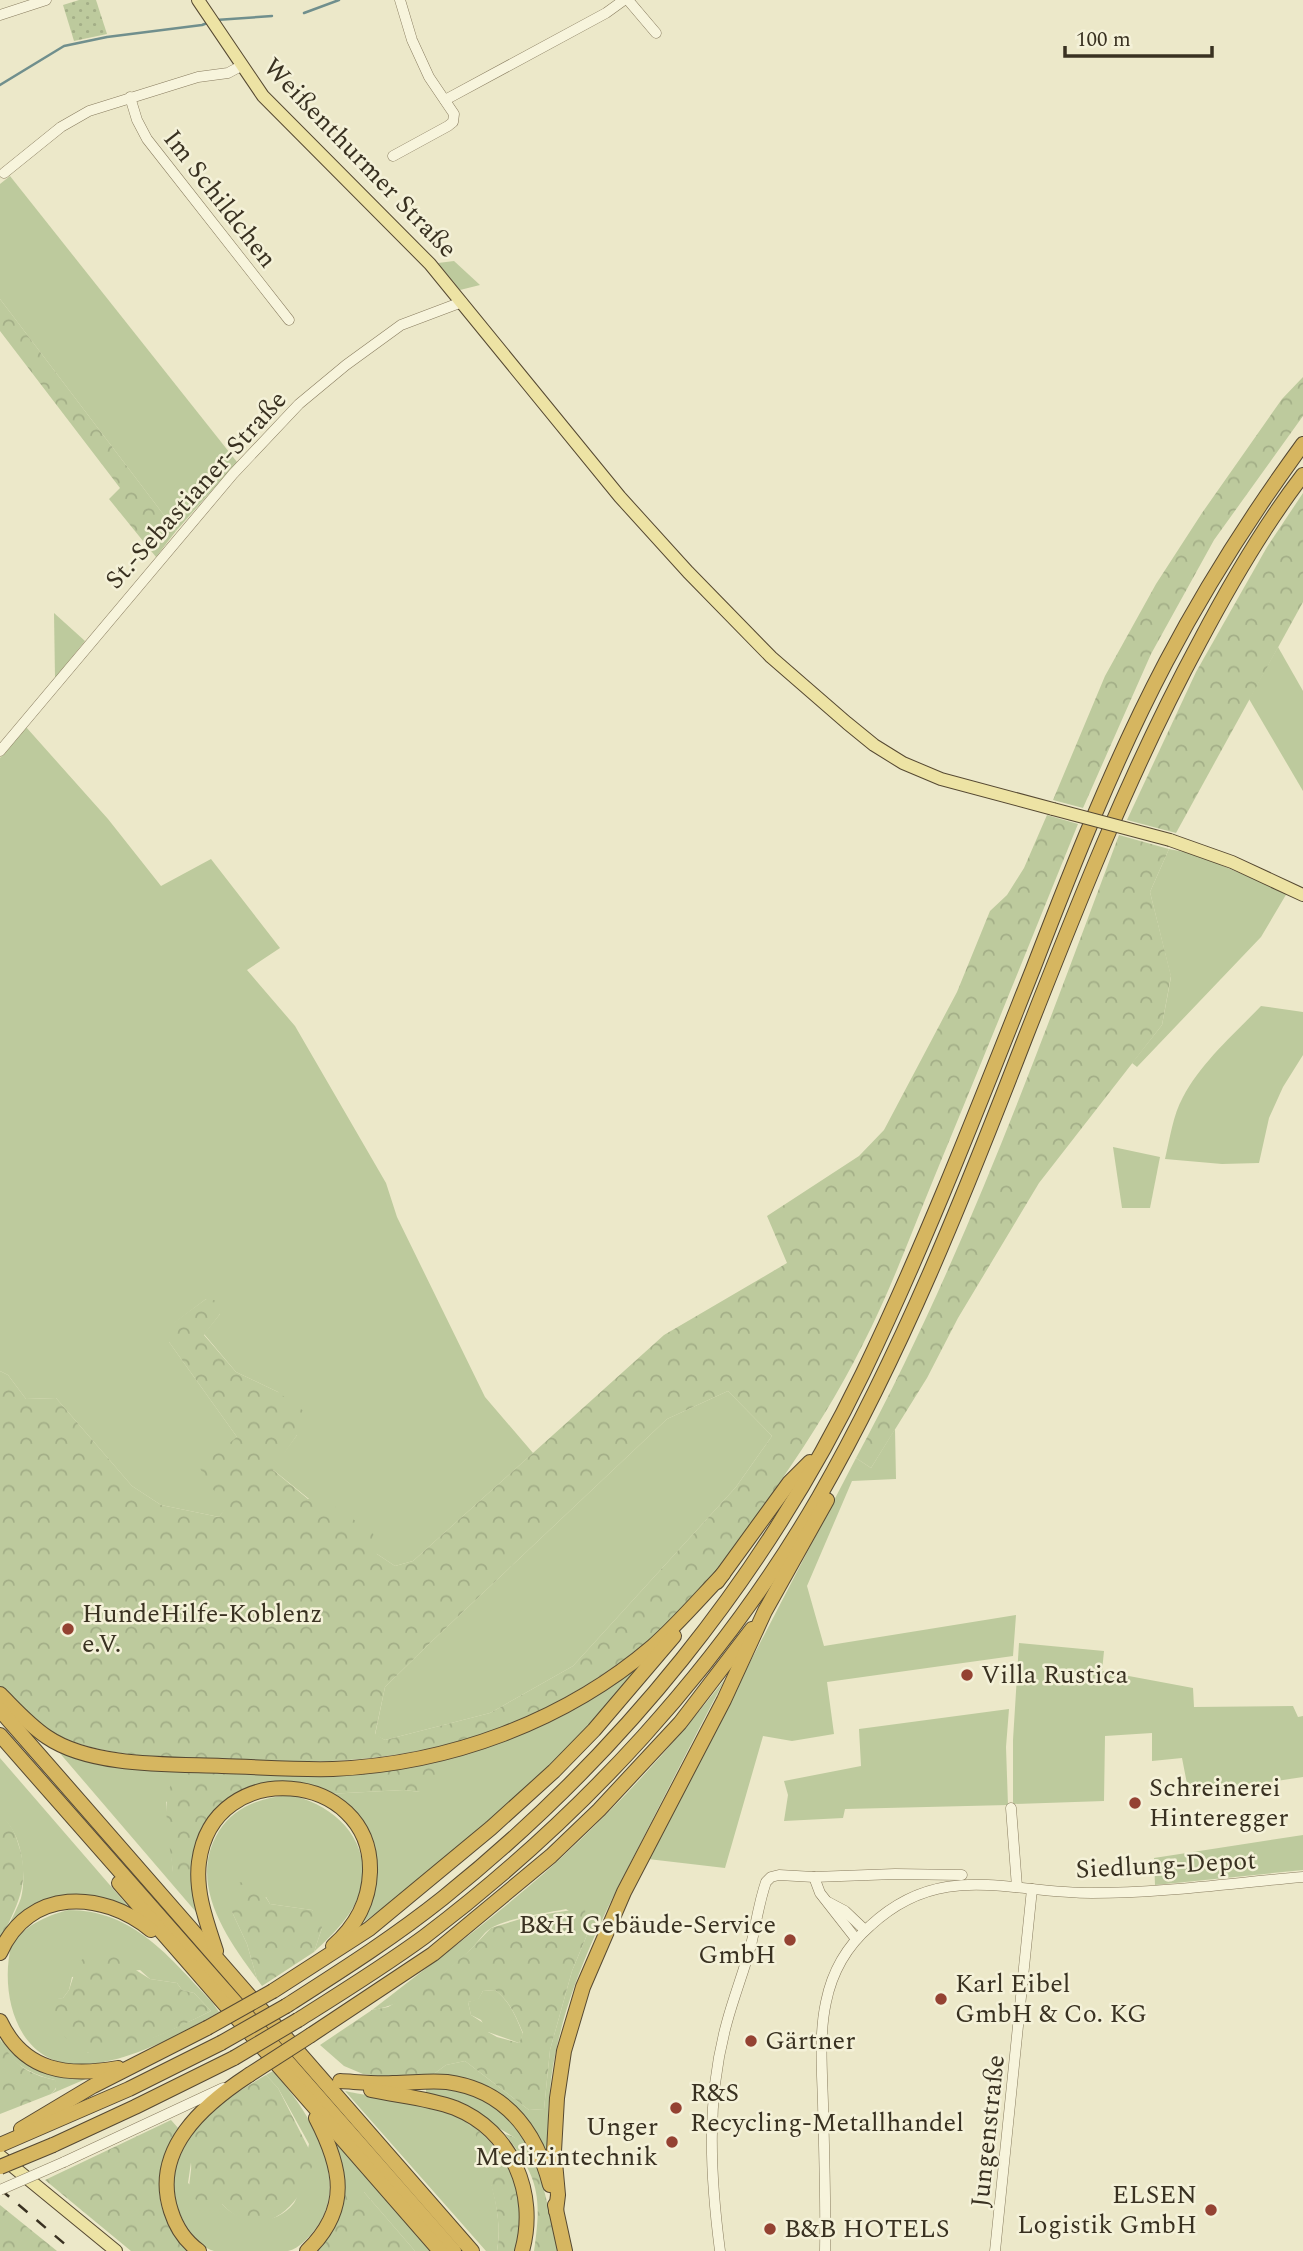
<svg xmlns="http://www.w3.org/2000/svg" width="1303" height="2251" font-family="Spectral,serif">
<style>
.grass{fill:#bdca9d;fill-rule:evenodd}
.forest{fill:url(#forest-crowns);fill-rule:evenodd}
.park{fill:url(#park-dots)}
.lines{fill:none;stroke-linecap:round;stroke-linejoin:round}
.stream{stroke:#708f8d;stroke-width:2.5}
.minor-casing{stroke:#887c5f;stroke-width:11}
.major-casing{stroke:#564932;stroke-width:14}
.highway-casing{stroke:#564932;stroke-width:16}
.minor{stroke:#f7f4dc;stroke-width:10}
.major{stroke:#ede3a4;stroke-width:12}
.highway{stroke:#d6b660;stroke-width:14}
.rail{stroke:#393121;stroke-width:2.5;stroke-dasharray:12 12;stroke-linecap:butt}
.minor-bridge-casing{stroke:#887c5f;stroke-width:11;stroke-linecap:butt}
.major-bridge-casing{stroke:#564932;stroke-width:14;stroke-linecap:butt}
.highway-bridge-casing{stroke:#564932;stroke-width:16;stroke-linecap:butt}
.minor-bridge{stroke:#f7f4dc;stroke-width:10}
.major-bridge{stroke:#ede3a4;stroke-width:12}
.highway-bridge{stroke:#d6b660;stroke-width:14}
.poi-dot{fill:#944232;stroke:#f4f1d8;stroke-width:2.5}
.labels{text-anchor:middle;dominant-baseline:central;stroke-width:5;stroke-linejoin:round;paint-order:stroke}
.street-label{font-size:26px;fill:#393121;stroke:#f4f1d8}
.poi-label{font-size:26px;fill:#393121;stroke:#f4f1d8;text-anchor:start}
</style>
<defs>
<pattern id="forest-crowns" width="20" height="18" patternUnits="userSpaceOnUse" patternTransform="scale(1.75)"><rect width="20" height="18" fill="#bdca9d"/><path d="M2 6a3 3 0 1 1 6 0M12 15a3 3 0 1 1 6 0" fill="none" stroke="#a3ae87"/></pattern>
<pattern id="park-dots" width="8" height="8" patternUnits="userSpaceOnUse" patternTransform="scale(1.75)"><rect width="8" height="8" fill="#bdca9d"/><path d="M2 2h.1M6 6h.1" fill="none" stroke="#a3ae87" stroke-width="1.8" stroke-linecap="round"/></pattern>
</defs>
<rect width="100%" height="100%" fill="#ece8c9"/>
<g class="grass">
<path d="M10 176 237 462 176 531 0 299V184Z"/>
<path d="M454 261 480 285 460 290 438 263Z"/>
<path d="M54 613 85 641 55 678Z"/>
<path d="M1278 647 1303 691V791L1249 699Z"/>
<path d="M26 727 108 819 161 886 211 859 280 948 247 970 295 1026 386 1183 397 1217 485 1397 533 1453 413 1561 395 1566 377 1554 272 1469 297 1435 278 1392 236 1372 204 1334 220 1314 206 1299 169 1327V1342L237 1437 226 1508 219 1517 161 1505 132 1486 56 1398 26 1399 8 1375 0 1371V758Z"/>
<path d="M1169 849 1195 854 1287 893 1261 937 1137 1067 1132 1063 1162 1025 1171 977 1150 892Z"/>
<path d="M1261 1006 1303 1012V1055L1283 1087 1269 1118 1259 1163 1222 1164 1165 1159C1170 1138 1173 1115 1183 1097 1201 1063 1234 1034 1261 1006Z"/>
<path d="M1113 1147 1160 1157 1150 1208H1122Z"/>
<path d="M728 1391 772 1436 736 1487 573 1666 490 1713 385 1740 375 1735 385 1687 430 1643 667 1419Z"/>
<path d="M895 1429 896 1479 852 1481 807 1586 824 1646 1016 1615 1013 1656 827 1682 834 1734 792 1741 763 1736 725 1868 648 1859 856 1458 871 1468Z"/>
<path d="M1019 1643 1104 1651 1102 1671 1193 1688 1194 1707 1293 1706 1298 1717 1303 1716V1777L1189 1794 1182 1758 1152 1761V1733L1105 1736 1104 1801 1013 1804V1740Z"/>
<path d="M651 1652 592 1723 531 1785 432 1873 358 1926 370 1845 327 1794 404 1790 420 1792 425 1761 468 1750Z"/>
<path d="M725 1679C696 1734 668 1789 640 1844 606 1910 571 1978 556 2051 548 2085 548 2121 547 2157L513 2107 431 2076 446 2065 465 2061 529 2110 544 2109 550 2050 572 1971 589 1930 586 1922 566 1909C546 1913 508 1918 491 1928 483 1933 476 1945 469 1951 442 1976 408 2005 372 2010 442 1955 515 1903 579 1841 633 1790 680 1736 725 1679Z"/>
<path d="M1009 1709 1006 1747 1008 1805 845 1809 843 1818 784 1821 788 1795 784 1781 861 1766 859 1729Z"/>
<path d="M52 1744 237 1770 166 1802 173 1872 195 1858 202 1919Z"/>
<path d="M0 1758 134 1913 74 1896 2 1939C8 1925 16 1912 21 1898 27 1875 22 1829 0 1817Z"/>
<path d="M289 1795C332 1803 372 1839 361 1887 355 1914 333 1934 314 1952L322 1928 312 1910 270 1904 266 1897 232 1912 247 1944 257 1979C226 1937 187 1883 219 1831 235 1806 261 1798 289 1795Z"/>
<path d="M1303 1835V1870L1155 1885 1154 1858Z"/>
<path d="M68 1910C134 1910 169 1957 212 2002L219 2012C179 2035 117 2069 70 2064 16 2058 0 1993 11 1946 23 1926 46 1916 68 1910ZM140 1970 150 1979 177 1983 182 1990 194 1993 211 2011C172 2030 132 2050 88 2053L52 2000 63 1998 69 1990 72 1977Z"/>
<path d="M495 1990C510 2001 516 2017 523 2034L519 2043 488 2032 481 2020 471 2015 468 2002 478 1999 483 1991Z"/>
<path d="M0 2030 10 2045 88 2078 51 2094 56 2089 55 2080C29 2074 0 2059 0 2030Z"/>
<path d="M273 2071C307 2109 353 2178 316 2228 310 2236 299 2249 288 2251 280 2251 221 2251 214 2251 204 2249 195 2238 190 2231 163 2193 172 2163 196 2128L188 2183 213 2204H222C241 2225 275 2227 294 2203 300 2195 306 2156 309 2144L278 2088 266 2075Z"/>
<path d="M426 2086C473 2090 509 2105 531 2149 499 2125 463 2110 426 2093Z"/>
<path d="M345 2091C372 2097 447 2106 466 2122 477 2130 485 2151 492 2163L488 2171C495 2197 502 2224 497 2251H486Z"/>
<path d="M333 2139 430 2251H415L364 2192H342Z"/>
</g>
<g class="forest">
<path d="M0 299 176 531 156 557 109 499 120 488 0 331Z"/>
<path d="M1303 377V416L1214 540 1151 654 1083 808 1053 800 1105 676 1156 584 1202 513 1282 399Z"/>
<path d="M1303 493V602L1176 833 1127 820 1196 672 1267 547Z"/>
<path d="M1047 815 1078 824C1031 940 984 1057 936 1173 912 1231 891 1290 862 1346 839 1392 811 1437 782 1479 754 1522 714 1580 677 1615 560 1724 432 1767 274 1761 211 1758 110 1763 56 1734 34 1723 17 1703 0 1686V1371L8 1375 26 1399 56 1398 132 1486 161 1505 219 1517 225 1508 199 1467 237 1437 169 1342V1326L206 1299 219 1301 220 1314 204 1335 236 1372 278 1392 305 1412 297 1435 273 1470 308 1499 321 1497 373 1533 377 1554 395 1566 413 1561 664 1335 787 1263 767 1216 859 1156 884 1130 957 992 990 911 1007 895 1024 868ZM728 1391 772 1436 736 1487 573 1666 490 1713 385 1740 375 1734 385 1687 430 1643 667 1419Z"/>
<path d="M1119 835 1169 849 1150 892 1171 976 1162 1025 1039 1183 958 1318 927 1378 871 1468 856 1458C963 1260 1040 1046 1119 835Z"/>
<path d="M425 1761 436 1769 437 1781 431 1789 420 1792 404 1790 327 1794 277 1783 206 1827 197 1845 192 1868 185 1874 177 1876 173 1872C171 1851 160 1801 172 1783 176 1776 182 1774 190 1772Z"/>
<path d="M0 1816C10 1822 15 1832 18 1843 32 1884 16 1906 0 1942Z"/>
<path d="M236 1882C254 1883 261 1889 270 1904L312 1910 320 1917 322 1928 314 1952 262 1986 257 1979 247 1944 232 1912 231 1894Z"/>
<path d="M585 1908 586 1922 589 1930 572 1971 550 2050 544 2109 529 2110 465 2061 446 2065 431 2076H379L363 2074 344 2066 320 2045 372 2010 388 2007 442 1974 470 1950 491 1928 527 1917ZM495 1990C510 2001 516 2017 523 2033L519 2043 497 2037 488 2032V2026L471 2015 468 2002 478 2000 483 1991Z"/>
<path d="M95 1952 109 1953 150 1979 177 1983 182 1990 194 1993 211 2011C182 2025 122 2057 89 2053 79 2051 70 2042 63 2035 54 2027 48 2020 46 2009L52 1999 63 1998 69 1990 78 1962Z"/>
<path d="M0 2039C13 2064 27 2074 55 2080 58 2086 56 2089 51 2094L0 2114Z"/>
<path d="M266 2075 278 2088 314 2159C305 2203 263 2248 222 2204H200C187 2191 189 2187 191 2170 192 2159 188 2149 192 2138 200 2113 244 2088 266 2075Z"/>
<path d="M171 2120 179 2129C163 2155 151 2190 167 2220 173 2231 183 2241 191 2251H131L45 2180Z"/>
<path d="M468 2122C515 2158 525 2194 517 2251H497C502 2224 495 2197 487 2171L492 2163Z"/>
<path d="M505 2134C514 2136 522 2141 529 2148 540 2160 553 2231 558 2251H534C542 2196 539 2178 505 2134Z"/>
<path d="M359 2188 364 2192 415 2251H314L342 2192 349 2189Z"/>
<path d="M0 2205 57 2251H0Z"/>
</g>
<path class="park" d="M79 0H96L107 34 74 41 63 5Z"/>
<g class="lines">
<g class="stream">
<path d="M304 13 339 0"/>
<path d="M216 20 272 16"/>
<path d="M0 85 64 46 107 37 202 25 210 22"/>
</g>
<g class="minor-casing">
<g id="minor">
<path d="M628 0 656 33"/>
<path d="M0 15 46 0"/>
<path d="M130 97 137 120 147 139 289 320"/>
<path d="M445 100 606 13 624 0"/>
<path d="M393 156 448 126 453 122 454 114 429 77 412 40 400 0"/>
<path d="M4 173 61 127 89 111 198 77 228 73 241 66"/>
<path d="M0 751 233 474 299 404 346 365 401 325 462 302"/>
<path d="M1011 1808 1017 1887"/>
<path d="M814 1877 820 1893 856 1939"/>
<path d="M828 1902 845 1911 865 1930"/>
<path d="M64 2162 223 2088"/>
<path d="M720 2251C710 2174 706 2098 727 2022 734 1996 744 1971 751 1945 756 1924 759 1902 766 1882L771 1877 779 1875 814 1877 895 1874 962 1875"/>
<path d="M825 2251C826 2202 824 2152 823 2103 822 2070 819 2034 826 2002 832 1972 847 1946 870 1926 941 1860 1007 1893 1092 1893 1162 1893 1233 1883 1303 1877"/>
<path d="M995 2251 1032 1889"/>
</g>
</g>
<g class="major-casing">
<g id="major">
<path d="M198 0 263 96 430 264 620 497 688 572 771 657 847 723 874 745 903 763 941 779 1053 809"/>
<path d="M1170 840 1232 862 1303 895"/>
<path d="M0 2156 116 2251"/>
</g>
</g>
<g class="highway-casing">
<g id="highway">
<path d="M717 1582 789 1483 810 1462"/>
<path d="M0 1694C15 1709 29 1725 47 1737 91 1767 170 1764 222 1766 259 1767 296 1770 333 1769 449 1764 564 1722 653 1646 678 1624 700 1598 723 1574"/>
<path d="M0 1710 472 2251"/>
<path d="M0 1735 454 2251"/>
<path d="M119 1883 440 2251"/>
<path d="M216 1951C207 1923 195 1892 199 1862 213 1755 373 1770 370 1872 369 1902 356 1926 333 1946"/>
<path d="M0 1953C29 1887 102 1890 151 1930"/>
<path d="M273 1991 369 1929 491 1828 554 1771 594 1730 674 1636"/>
<path d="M286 2006C339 1972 393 1938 443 1898 620 1756 764 1578 863 1373 926 1242 979 1105 1033 969 1073 865 1114 761 1166 662 1206 586 1252 514 1303 444"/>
<path d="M298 2020C341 1993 383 1967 424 1937 581 1818 720 1668 819 1497 902 1352 964 1196 1024 1041 1077 906 1130 771 1199 643 1229 586 1263 527 1303 475"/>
<path d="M0 2021C24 2072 68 2077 118 2068"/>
<path d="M311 2035 433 1954 551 1856 599 1810 680 1723 752 1629"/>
<path d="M340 2081C358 2082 375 2084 393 2083 411 2083 429 2080 447 2082 506 2090 536 2131 550 2185"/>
<path d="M371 2090C399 2096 428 2098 455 2108 512 2131 538 2194 522 2251"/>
<path d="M21 2129 93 2086 207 2028"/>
<path d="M0 2145 129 2089 221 2043"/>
<path d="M53 2145 135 2107 234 2058"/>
<path d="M555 2205 565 2251"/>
<path d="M556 2211 558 2195 554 2151 557 2098 564 2051 583 1987 624 1892 724 1700 765 1611 827 1500"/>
<path d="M199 2251C185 2241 176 2227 171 2211 151 2150 203 2105 249 2075"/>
<path d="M307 2251C351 2208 342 2168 316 2118"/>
</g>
</g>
<use href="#minor" class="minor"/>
<use href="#major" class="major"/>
<use href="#highway" class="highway"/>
<path class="rail" d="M0 2189 73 2251"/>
<g class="minor-bridge-casing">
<path id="minor-bridge" d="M0 2190 64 2162"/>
</g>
<g class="major-bridge-casing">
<path id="major-bridge" d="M1053 809 1170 840"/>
</g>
<g class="highway-bridge-casing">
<g id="highway-bridge">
<path d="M207 2028 273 1991"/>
<path d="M221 2043 286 2006"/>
<path d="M234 2058 298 2020"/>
<path d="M249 2075 311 2035"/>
<path d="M0 2167 53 2145"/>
</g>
</g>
<use href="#minor-bridge" class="minor-bridge"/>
<use href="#major-bridge" class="major-bridge"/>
<use href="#highway-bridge" class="highway-bridge"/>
</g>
<g class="poi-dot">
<circle cx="68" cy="1629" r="7"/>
<circle cx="967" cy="1675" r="7"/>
<circle cx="1135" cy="1803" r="7"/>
<circle cx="790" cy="1940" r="7"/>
<circle cx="941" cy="1999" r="7"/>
<circle cx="751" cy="2041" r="7"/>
<circle cx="676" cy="2108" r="7"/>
<circle cx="672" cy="2142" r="7"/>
<circle cx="1211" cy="2210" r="7"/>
<circle cx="770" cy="2229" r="7"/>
</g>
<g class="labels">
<g class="street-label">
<text transform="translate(360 158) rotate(46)">Weißenthurmer Straße</text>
<text transform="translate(220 199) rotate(52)">Im Schildchen</text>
<text transform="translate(196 490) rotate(-48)">St.-Sebastianer-Straße</text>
<text transform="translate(1166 1865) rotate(-3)">Siedlung-Depot</text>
<text transform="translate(988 2131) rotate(-84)">Jungenstraße</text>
</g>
<g class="poi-label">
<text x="82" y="1614">HundeHilfe-Koblenz<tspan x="82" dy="30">e.V.</tspan></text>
<text x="981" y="1675">Villa Rustica</text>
<text x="1149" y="1788">Schreinerei<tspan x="1149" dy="30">Hinteregger</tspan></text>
<text x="776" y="1925" text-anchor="end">B&amp;H Gebäude-Service<tspan x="776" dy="30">GmbH</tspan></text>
<text x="955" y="1984">Karl Eibel<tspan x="955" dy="30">GmbH &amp; Co. KG</tspan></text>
<text x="765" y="2041">Gärtner</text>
<text x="690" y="2093">R&amp;S<tspan x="690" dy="30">Recycling-Metallhandel</tspan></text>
<text x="658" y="2127" text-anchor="end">Unger<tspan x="658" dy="30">Medizintechnik</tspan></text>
<text x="1197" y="2195" text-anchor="end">ELSEN<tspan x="1197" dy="30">Logistik GmbH</tspan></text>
<text x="784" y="2229">B&amp;B HOTELS</text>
</g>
</g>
<path d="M1065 46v10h147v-10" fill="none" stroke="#393121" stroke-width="3.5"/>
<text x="1076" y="46" font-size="21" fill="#393121" stroke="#f4f1d8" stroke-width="5" paint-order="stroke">100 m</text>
</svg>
